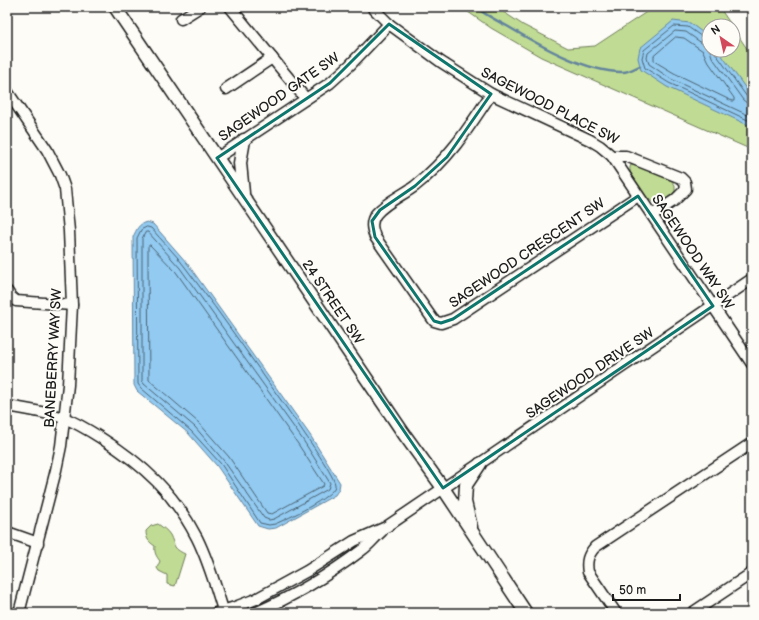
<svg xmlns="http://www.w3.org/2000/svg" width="759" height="620" font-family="'Balsamiq Sans',sans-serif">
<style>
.green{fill:#c0dc94;stroke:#6e7c58}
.water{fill:#92caf1;stroke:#63849c}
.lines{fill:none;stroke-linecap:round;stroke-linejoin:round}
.shore{stroke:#4b6271;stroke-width:1}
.stream{stroke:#63849c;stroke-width:2.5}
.minor-casing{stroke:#1c1c1c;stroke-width:13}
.tertiary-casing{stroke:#1c1c1c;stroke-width:15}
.minor{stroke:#fdfcf7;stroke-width:10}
.tertiary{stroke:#fdfcf7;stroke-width:12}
.marked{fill:none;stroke:#0f766e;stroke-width:3;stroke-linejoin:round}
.labels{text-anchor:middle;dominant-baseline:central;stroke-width:4;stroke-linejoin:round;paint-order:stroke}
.street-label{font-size:14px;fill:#1c1c1c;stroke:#fdfcf7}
</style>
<rect width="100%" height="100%" fill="#fdfcf7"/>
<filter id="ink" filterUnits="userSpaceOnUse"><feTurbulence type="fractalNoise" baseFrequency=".025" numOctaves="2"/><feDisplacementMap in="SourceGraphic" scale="8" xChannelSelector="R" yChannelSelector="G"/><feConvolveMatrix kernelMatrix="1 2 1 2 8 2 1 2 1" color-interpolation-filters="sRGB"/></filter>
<g filter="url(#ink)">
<g class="green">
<path d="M461 7H496L523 25 568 48 595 46 654 7H719L732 26H709V50H733V28L752 56V150L541 57 491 28Z"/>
<path d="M631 165H635L672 181 675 185V191C672 195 668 197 665 200 652 209 644 194 638 184 635 179 629 174 630 167Z"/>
<path d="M158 524C162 527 167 530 170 535 175 545 172 548 185 554L175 586 167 584V575L159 571 157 568 160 561C156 556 154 552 155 546 149 542 146 539 146 531L151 526Z"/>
</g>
<g class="water">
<path d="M673 21 690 23 706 35 709 38V50H718L752 97V127L667 87 641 70 638 58 640 48Z"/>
<path d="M147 222 153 224 187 263 310 435 340 483 339 489 335 495 276 528 268 529 258 526 217 466 188 433 137 391 134 385 133 237C137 229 138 224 147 222Z"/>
</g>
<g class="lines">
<g class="shore">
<path d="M676 37 684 38 703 51 707 60 734 98V101H732L674 73 654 61V56Z"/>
<path d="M709 40 705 39 688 27 674 26 644 50 642 58 645 68 669 83 752 122"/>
<path d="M709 45 703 44 686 32 675 31 648 53 647 58 649 64 671 79 752 117"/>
<path d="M710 50 712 57 743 100 747 103 752 104"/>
<path d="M715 50 716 54 747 97 752 99"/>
<path d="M147 227 151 228C162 241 175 253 185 267 225 319 262 374 300 427 305 435 337 479 335 486 333 497 287 519 275 524L269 525 260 523 221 464 191 431 141 388 138 384 137 238 141 230Z"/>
<path d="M146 232H148L180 268 303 440 330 483 328 489 274 519 269 520 264 518 224 461 195 427 144 384 142 381V239Z"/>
<path d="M150 245 176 272 298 444 322 481 324 484 323 486 279 510 272 514 267 513 229 457 199 423 149 380 148 263V247Z"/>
</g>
<path class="stream" d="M476 7C485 15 496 20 507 26 537 44 587 73 623 72 629 72 635 68 640 66"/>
<g class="minor-casing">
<g id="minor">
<path d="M230 7 306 99"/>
<path d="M372 7 389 24 441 62 491 94 590 140 600 146 612 156 752 364"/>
<path d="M181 19 200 7"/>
<path d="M226 89 272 58"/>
<path d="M7 91 47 150 60 175 65 189 69 231 72 305 68 385 61 446 56 470 19 613"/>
<path d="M491 94C468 129 449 159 415 186 403 195 386 202 376 214 370 222 372 229 375 237L434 321 441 323 453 319 638 196"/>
<path d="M612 156H626L681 178 685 182 686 189 675 200 652 215"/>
<path d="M217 158 330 83 350 65 389 24"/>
<path d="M7 291 11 297 16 301 72 305"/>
<path d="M7 406C26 409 45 412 64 418 77 423 90 431 101 438 144 465 174 493 197 538 209 562 216 588 224 613"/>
<path d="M7 532 38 543"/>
<path d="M7 612 11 613"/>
<path d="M216 613 235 607 256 599 307 571 354 541 386 527 752 279"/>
<path d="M255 613C292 597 329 575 362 550 369 545 375 537 382 531"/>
<path d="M616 613 588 572C586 561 588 555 595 547L752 443"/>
<path d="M692 613 752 573"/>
</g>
</g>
<g class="tertiary-casing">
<g id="tertiary">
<path d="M115 7 404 434 443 488 526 613"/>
<path d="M243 193 240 163 244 140"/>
<path d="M471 527 465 502 466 485 480 464"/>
</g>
</g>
<use href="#minor" class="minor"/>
<use href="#tertiary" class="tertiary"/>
</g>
</g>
<path class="marked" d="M389 24 491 94 447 157 415 186 380 210 372 221 375 237 434 321 441 323 453 319 638 196 713 306 443 488 217 158 330 83Z"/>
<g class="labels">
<g class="street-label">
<text transform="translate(279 97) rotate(-35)">SAGEWOOD GATE SW</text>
<text transform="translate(550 106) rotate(27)">SAGEWOOD PLACE SW</text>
<text transform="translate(693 252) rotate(56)">SAGEWOOD WAY SW</text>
<text transform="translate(527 253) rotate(-34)">SAGEWOOD CRESCENT SW</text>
<text transform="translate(333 302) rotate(56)">24 STREET SW</text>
<text transform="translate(53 358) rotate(-87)">BANEBERRY WAY SW</text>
<text transform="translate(590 373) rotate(-34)">SAGEWOOD DRIVE SW</text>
</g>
</g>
<rect width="759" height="620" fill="none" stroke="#fdfcf7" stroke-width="24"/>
<rect x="12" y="12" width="735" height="596" fill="none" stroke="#1c1c1c" stroke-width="1.5" filter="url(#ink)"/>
<g transform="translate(721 38) rotate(326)"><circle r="19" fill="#fdfcf7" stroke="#a3a29f"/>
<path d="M0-3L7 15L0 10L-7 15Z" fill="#d1495b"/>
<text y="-6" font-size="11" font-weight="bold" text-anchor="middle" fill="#1c1c1c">N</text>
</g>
<path d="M613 594v6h67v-6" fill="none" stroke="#1c1c1c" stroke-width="2"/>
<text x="619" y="594" font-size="12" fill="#1c1c1c" stroke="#fdfcf7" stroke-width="3" paint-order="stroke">50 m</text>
</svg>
